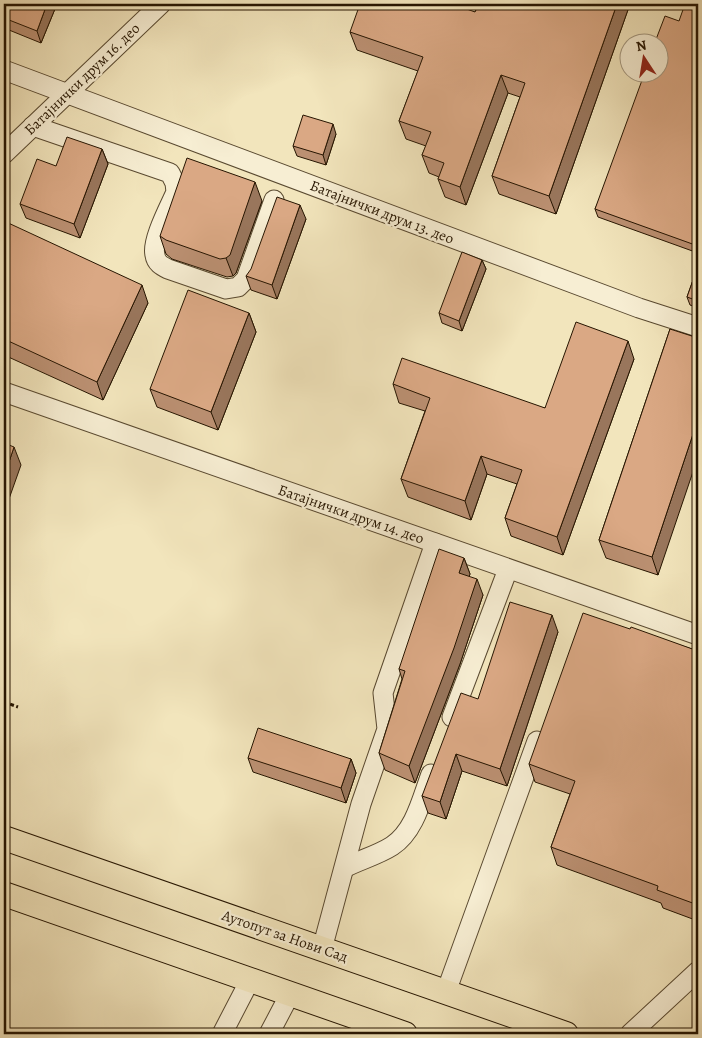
<svg xmlns="http://www.w3.org/2000/svg" width="702" height="1038" font-family="Alegreya,serif">
<style>
.lines{fill:none;stroke-linecap:round;stroke-linejoin:round}
.minor-casing{stroke:#594930;stroke-width:21}
.major-casing{stroke:#261501;stroke-width:26}
.path{stroke:#261501;stroke-width:3;stroke-dasharray:4 2.5;stroke-linecap:butt}
.minor{stroke:#f7eed3;stroke-width:19}
.major{stroke:#f2e5bc;stroke-width:24}
.wall{fill:#bb9072;stroke:#261501}
.shaded-wall{fill:#99765c;stroke:#261501}
.building{fill:#daa884;stroke:#261501}
.labels{text-anchor:middle;dominant-baseline:central;stroke-width:4.5;stroke-linejoin:round;paint-order:stroke}
.street-label{font-size:15px;fill:#261501;stroke:#f7eed3}
</style>
<rect width="100%" height="100%" fill="#f2e5bc"/>
<filter id="stains"><feTurbulence type="fractalNoise" baseFrequency=".004" numOctaves="4"/><feColorMatrix values="0 0 0 0 .2 0 0 0 0 .09 0 0 0 0 .02 0 0 0 .5 -.17"/></filter>
<radialGradient id="worn" r=".72"><stop offset=".6" stop-color="#630" stop-opacity="0"/><stop offset="1" stop-color="#630" stop-opacity=".3"/></radialGradient>
<g class="lines">
<g class="minor-casing">
<g id="minor">
<path d="M4 70 639 308 698 327"/>
<path d="M33 126 170 173 175 183 176 192C170 206 151 241 155 255 156 263 162 266 168 269L226 289 238 287 246 279 274 200"/>
<path d="M4 154 161 4"/>
<path d="M4 392 698 635"/>
<path d="M452 717 508 569"/>
<path d="M346 867C360 860 378 855 392 846 415 831 422 798 431 774"/>
<path d="M322 949 361 804 387 729 383 693 435 543"/>
<path d="M446 992 537 741"/>
<path d="M222 1034 250 980"/>
<path d="M269 1034 290 994"/>
<path d="M630 1034 698 971"/>
</g>
</g>
<g class="major-casing">
<g id="major">
<path d="M4 838 566 1034"/>
<path d="M4 894 405 1034"/>
</g>
</g>
<path class="path" d="M4 702 18 707"/>
<use href="#minor" class="minor"/>
<use href="#major" class="major"/>
</g>
<g class="wall">
<path d="M57 4 41 43 9 30 4 18Z"/>
<path d="M479 4H630L556 214 499 194 492 176 520 97 508 93 466 205 445 197 438 179 439 177 429 173 422 155 426 146 406 139 399 121 418 71 357 50 350 32 475 12Z"/>
<path d="M698 4V253L598 217 595 209 679 21Z"/>
<path d="M336 134 326 165 297 156 293 146Z"/>
<path d="M102 149 108 164 80 238 26 218 20 204 56 166Z"/>
<path d="M262 201 236 273 233 276 227 277 172 259 166 254 160 236Z"/>
<path d="M306 219 277 299 251 290 246 276Z"/>
<path d="M4 221 148 303 103 400 4 355Z"/>
<path d="M482 260 486 269 462 331 442 323 439 313Z"/>
<path d="M698 266V308L690 305 687 297Z"/>
<path d="M249 313 256 332 218 430 157 407 150 389Z"/>
<path d="M670 329 658 575 606 558 599 540Z"/>
<path d="M634 359 563 555 511 536 505 518 517 484 487 474 471 520 408 497 401 479 425 411 399 403 393 384 545 408Z"/>
<path d="M464 558 470 574 469 576 483 595 460 664 415 783 385 770 379 753 402 679 399 669Z"/>
<path d="M630 629 698 651V921L663 908 661 903 557 865 551 847 570 794 535 782 529 764Z"/>
<path d="M558 632 507 786 462 771 446 819 428 813 422 796 478 699Z"/>
<path d="M248 758 351 759 356 773 346 803 253 772Z"/>
</g>
<g class="shaded-wall">
<path d="M47 4H57L41 43 37 31Z"/>
<path d="M617 4H630L556 214 549 196Z"/>
<path d="M501 75 508 93 466 205 460 187Z"/>
<path d="M333 124 336 134 326 165 323 155Z"/>
<path d="M102 149 108 164 80 238 74 224Z"/>
<path d="M255 182 262 201 236 273 233 276 226 258Z"/>
<path d="M300 205 306 219 277 299 272 285Z"/>
<path d="M482 260 486 269 462 331 459 321Z"/>
<path d="M142 285 148 303 103 400 97 382Z"/>
<path d="M249 313 256 332 218 430 211 412Z"/>
<path d="M628 341 634 359 563 555 557 537Z"/>
<path d="M698 419V457L658 575 652 557Z"/>
<path d="M14 447 21 465 4 513V477Z"/>
<path d="M481 456 487 474 471 520 465 501Z"/>
<path d="M464 558 470 574 465 589 459 573Z"/>
<path d="M477 579 483 595 460 664 415 783 409 766Z"/>
<path d="M552 615 558 632 507 786 500 769Z"/>
<path d="M456 754 462 771 446 819 440 802Z"/>
<path d="M351 759 356 773 346 803 341 788Z"/>
</g>
<g class="building">
<path d="M10 4H47L37 31 4 18Z"/>
<path d="M360 4H453L475 12 479 4H617L549 196 492 176 525 83 501 75 460 187 438 179 444 163 422 155 431 132 399 121 423 57 350 32Z"/>
<path d="M685 4H698V246L595 209 645 72H660V42H655L665 16 679 21Z"/>
<path d="M303 115 333 124 323 155 293 146Z"/>
<path d="M67 137 102 149 74 224 20 204 37 159 56 166Z"/>
<path d="M187 158 255 182 230 255 226 258 220 259 166 240 160 236Z"/>
<path d="M277 197 300 205 272 285 246 276 251 269Z"/>
<path d="M4 221 142 285 97 382 4 339Z"/>
<path d="M462 252 482 260 459 321 439 313Z"/>
<path d="M698 266V301L687 297Z"/>
<path d="M188 290 249 313 211 412 150 389Z"/>
<path d="M576 322 628 341 557 537 505 518 522 470 481 456 465 501 401 479 430 398 393 384 402 358 545 408Z"/>
<path d="M670 329 698 338V419L652 557 599 540Z"/>
<path d="M4 443 14 447 4 477Z"/>
<path d="M439 549 464 558 459 573 477 579 454 648 409 766 379 753 405 671 399 669Z"/>
<path d="M510 602 552 615 500 769 456 754 440 802 422 796 461 693 478 699Z"/>
<path d="M583 613 630 629 631 627 698 651V905L657 890 658 886 551 847 575 781 529 764Z"/>
<path d="M258 728 351 759 341 788 248 758Z"/>
</g>
<g class="labels">
<g class="street-label">
<text transform="translate(82 79) rotate(-44)">Батајнички друм 16. део</text>
<text transform="translate(382 212) rotate(21)">Батајнички друм 13. део</text>
<text transform="translate(351 514) rotate(19)">Батајнички друм 14. део</text>
<text transform="translate(285 936) rotate(19)">Аутопут за Нови Сад</text>
</g>
</g>
<rect width="702" height="1038" fill="none" stroke="#f2e5bc" stroke-width="20"/>
<rect x="5" y="5" width="692" height="1028" fill="none" stroke="#261501" stroke-width="2.5"/>
<rect x="10" y="10" width="682" height="1018" fill="none" stroke="#261501"/>
<g transform="translate(644 58) rotate(348)"><circle r="24" fill="#f7eed3" stroke="#a3977f"/>
<path d="M0-4L9 19L0 12L-9 19Z" fill="#8f2418"/>
<text y="-8" font-size="14" font-weight="bold" text-anchor="middle" fill="#261501">N</text>
</g>
<rect width="100%" height="100%" filter="url(#stains)"/>
<rect width="100%" height="100%" fill="url(#worn)"/>
</svg>
